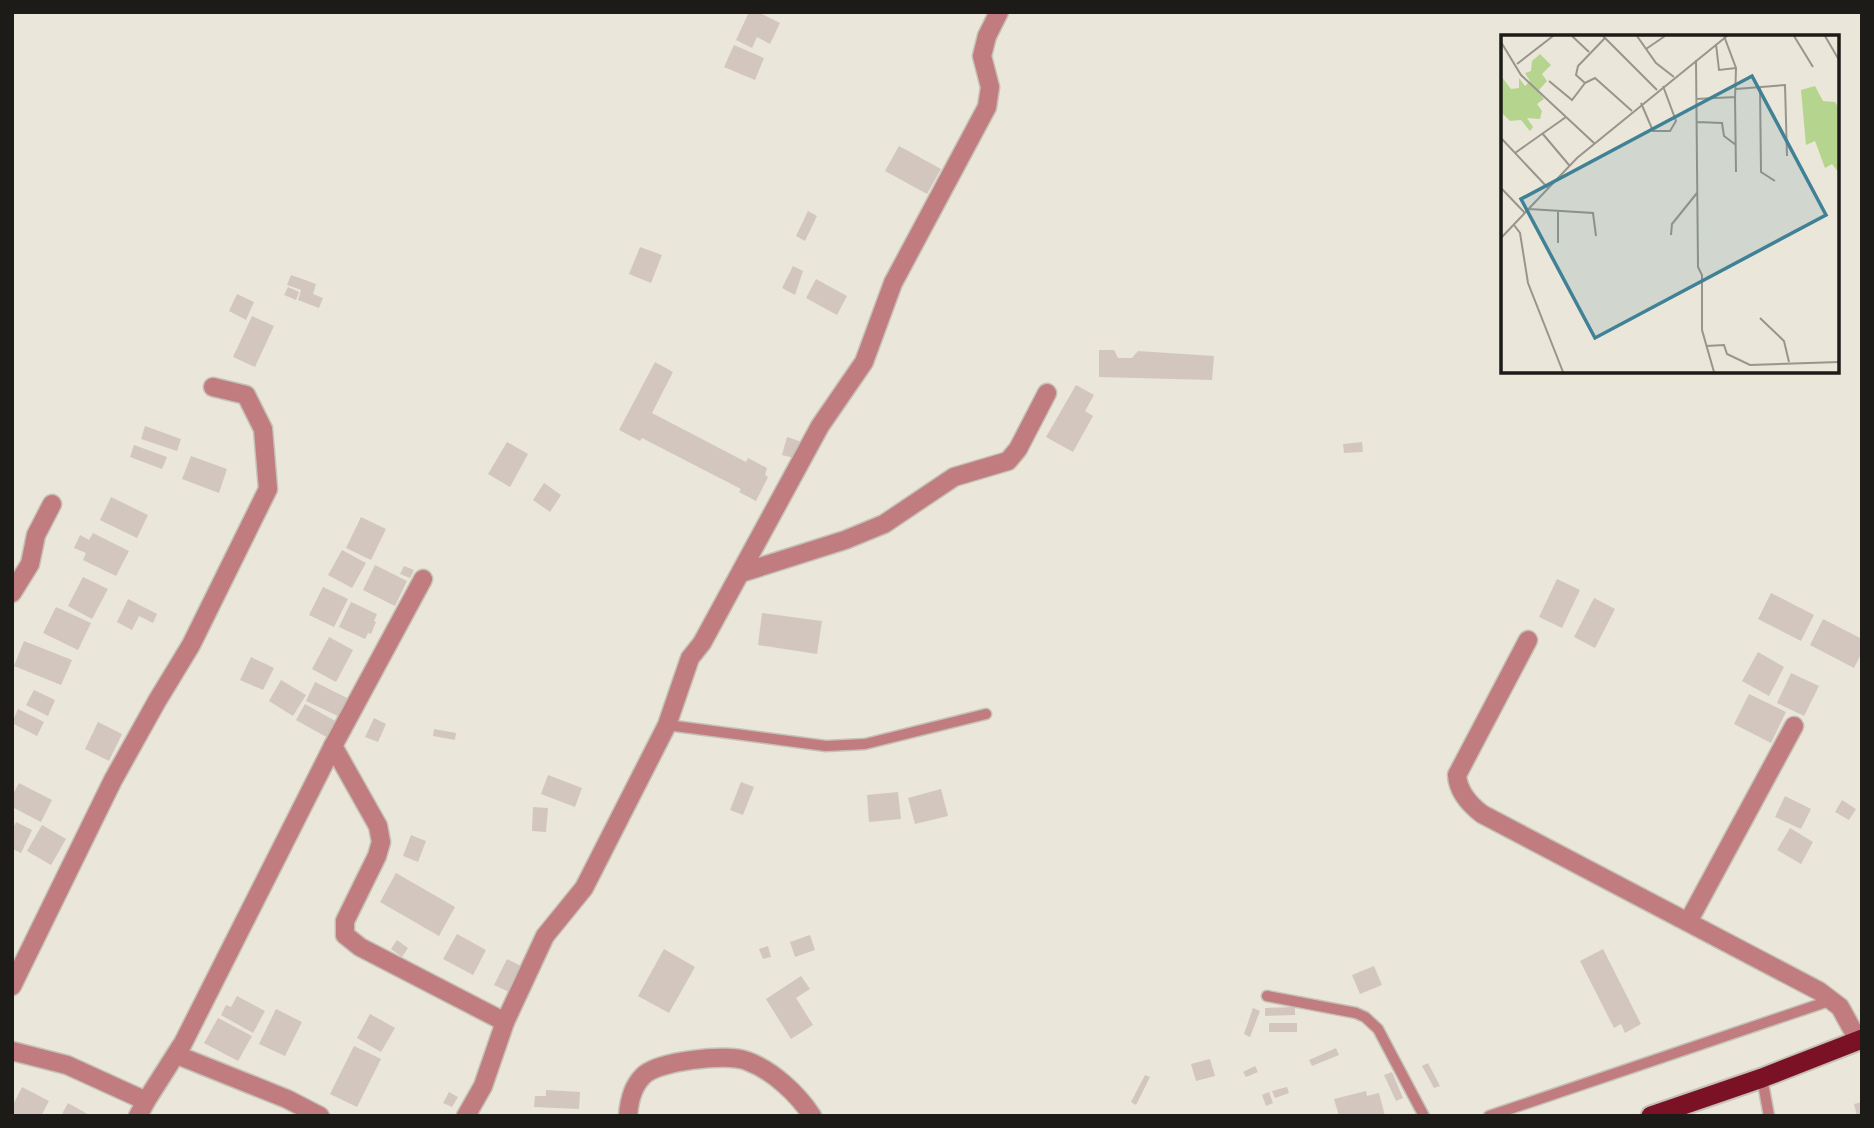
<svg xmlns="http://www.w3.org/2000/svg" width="1874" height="1128" font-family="Lora,serif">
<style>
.building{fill:#d3c6bf}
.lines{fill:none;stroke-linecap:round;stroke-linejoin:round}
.service-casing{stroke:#c5c1b7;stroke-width:13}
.minor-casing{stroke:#c5c1b7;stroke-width:21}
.trunk-casing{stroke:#c5c1b7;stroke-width:23}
.service{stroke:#c07c7e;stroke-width:10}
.minor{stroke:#c07c7e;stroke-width:18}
.trunk{stroke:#7a1124;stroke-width:19}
.inset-road{fill:none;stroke:#98958c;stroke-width:2}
.view{fill:#418195;fill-opacity:0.15;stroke:#418195;stroke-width:3.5}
.inset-edge{fill:none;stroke:#1d1b17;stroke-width:3.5}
</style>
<rect width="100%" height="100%" fill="#eae6da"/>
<g class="building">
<path d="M749 12H758L780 23 770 44 757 37 752 48 736 40Z"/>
<path d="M734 45 764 58 755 80 724 67Z"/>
<path d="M899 146 941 169 927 194 885 171Z"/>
<path d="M808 211 817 216 805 241 796 236Z"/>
<path d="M640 247 662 255 651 283 629 274Z"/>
<path d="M793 266 803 271 795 295 782 288Z"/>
<path d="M291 275 316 284 313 294 323 298 319 308 298 300 301 290 287 285Z"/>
<path d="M816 279 847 296 837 315 806 298Z"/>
<path d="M288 287 299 292 296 300 284 295Z"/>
<path d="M237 294 254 302 246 320 229 311Z"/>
<path d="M252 316 274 326 255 367 233 357Z"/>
<path d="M1099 350H1114L1118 358H1132L1138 351 1214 356 1212 380 1099 377Z"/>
<path d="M655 362 673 372 652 413 746 462 748 458 767 468 765 475 768 477 756 501 739 492 741 489 642 438 640 441 619 430Z"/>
<path d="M1076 385 1094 395 1085 411 1093 416 1073 452 1046 437Z"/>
<path d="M145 426 181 439 177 451 141 439Z"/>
<path d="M787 437 802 442 798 459 782 455Z"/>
<path d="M507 442 528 454 510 487 488 474Z"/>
<path d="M1362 442 1363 452 1344 453 1343 444Z"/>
<path d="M134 445 167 457 162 469 130 457Z"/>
<path d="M191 456 227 469 219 493 182 479Z"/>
<path d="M544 483 561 495 550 512 533 500Z"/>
<path d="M111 497 148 515 137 538 100 520Z"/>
<path d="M361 517 386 529 371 560 346 548Z"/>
<path d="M93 533 129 551 116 576 83 560 86 553 74 548 80 535 89 540Z"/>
<path d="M342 550 366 563 352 588 328 575Z"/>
<path d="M375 565 407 581 395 606 363 590Z"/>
<path d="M404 566 414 570 410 578 400 574Z"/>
<path d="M83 577 108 589 92 619 68 606Z"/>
<path d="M1557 579 1580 590 1562 628 1539 617Z"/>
<path d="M323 587 348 599 334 627 309 615Z"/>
<path d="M1771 593 1814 615 1801 641 1758 619Z"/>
<path d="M1594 598 1615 609 1595 648 1574 637Z"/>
<path d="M128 599 157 614 153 623 139 616 132 630 117 622Z"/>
<path d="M351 602 377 614 374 621 376 622 371 634 368 633 365 639 339 627Z"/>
<path d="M56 607 91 623 78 650 43 633Z"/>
<path d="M762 613 822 621 817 654 758 645Z"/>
<path d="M1823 619 1862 639V652L1854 668 1810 645Z"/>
<path d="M329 637 353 650 336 682 312 669Z"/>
<path d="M24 641 72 660 61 685 14 666Z"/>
<path d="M1758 652 1784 667 1769 696 1742 681Z"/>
<path d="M251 657 274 668 263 690 240 680Z"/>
<path d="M1791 673 1819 686 1804 716 1777 703Z"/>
<path d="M281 680 306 695 293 716 269 701Z"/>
<path d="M315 682 349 699 340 717 306 701Z"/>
<path d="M34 690 55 700 48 716 26 705Z"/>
<path d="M1749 694 1786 712 1771 743 1734 724Z"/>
<path d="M305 704 337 722 328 738 296 720Z"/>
<path d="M18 709 44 722 37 736 12 723Z"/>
<path d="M374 718 386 724 378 742 365 737Z"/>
<path d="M98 722 122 734 109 761 85 749Z"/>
<path d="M434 729 456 733 455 740 433 736Z"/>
<path d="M548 775 582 788 575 807 541 794Z"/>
<path d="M741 782 754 787 743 815 730 810Z"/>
<path d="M19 783 52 800 41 822 12 807V796Z"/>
<path d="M941 789 948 816 915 824 908 798Z"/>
<path d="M898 792 901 819 869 822 867 795Z"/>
<path d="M1785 796 1811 809 1801 829 1775 817Z"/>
<path d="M1842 800 1856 809 1849 820 1835 812Z"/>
<path d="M533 807 548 808 546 832 532 831Z"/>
<path d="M16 822 32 830 21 853 12 849V830Z"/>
<path d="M42 825 66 839 51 865 27 851Z"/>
<path d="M1790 828 1813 842 1801 864 1777 850Z"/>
<path d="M411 835 426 841 418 862 403 856Z"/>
<path d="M396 873 455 907 439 936 380 902Z"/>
<path d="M457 934 486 950 473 975 443 959Z"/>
<path d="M810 935 815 950 795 957 790 942Z"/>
<path d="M397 940 408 948 402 957 391 949Z"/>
<path d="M768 946 771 957 763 959 759 949Z"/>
<path d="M664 949 695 967 669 1013 638 996Z"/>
<path d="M1603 949 1641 1024 1625 1033 1621 1024 1614 1028 1580 961Z"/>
<path d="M507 959 521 966 509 992 494 985Z"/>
<path d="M1374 966 1382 985 1360 994 1352 975Z"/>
<path d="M801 976 810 989 796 998 813 1025 791 1039 766 999Z"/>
<path d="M237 996 265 1011 253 1033 221 1015 226 1005 231 1007Z"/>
<path d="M1295 1007V1015L1265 1016V1008Z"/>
<path d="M1253 1008 1260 1011 1250 1037 1244 1034Z"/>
<path d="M276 1009 302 1022 285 1056 259 1044Z"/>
<path d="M370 1014 395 1028 381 1052 357 1038Z"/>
<path d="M218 1018 252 1036 238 1061 204 1043Z"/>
<rect x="1269" y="1023" width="28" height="9"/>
<path d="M354 1046 381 1059 357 1107 330 1094Z"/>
<path d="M1336 1048 1339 1055 1312 1066 1309 1060Z"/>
<path d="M1210 1059 1215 1076 1196 1081 1191 1064Z"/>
<path d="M1428 1063 1440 1086 1434 1088 1422 1066Z"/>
<path d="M1255 1066 1258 1072 1246 1077 1243 1072Z"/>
<path d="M1392 1072 1403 1098 1396 1101 1384 1075Z"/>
<path d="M1145 1075 1150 1077 1136 1105 1131 1102Z"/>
<path d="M22 1087 49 1101 41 1116H12V1107Z"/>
<path d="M1287 1087 1289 1093 1275 1098 1272 1091Z"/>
<path d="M546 1090 580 1092 579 1109 534 1107 535 1096H546Z"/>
<path d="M1366 1091 1367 1096 1379 1093 1385 1116H1339L1334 1099Z"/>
<path d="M449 1092 458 1097 452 1107 443 1103Z"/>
<path d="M1269 1092 1273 1103 1266 1106 1262 1095Z"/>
<path d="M1862 1102V1116H1857L1854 1104Z"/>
<path d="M68 1103 91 1116H61Z"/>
</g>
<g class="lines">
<g class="service-casing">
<g id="service">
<path d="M667 725 826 746 865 744 986 714"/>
<path d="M1267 996 1356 1013 1365 1017 1378 1029 1424 1116"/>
<path d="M1762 1078 1769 1116"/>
<path d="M1489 1116 1832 1000"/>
</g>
</g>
<g class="minor-casing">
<g id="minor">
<path d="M741 573 845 540 884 524 954 477 1008 461 1018 449 1047 393"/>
<path d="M12 593 30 564 36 535 52 504"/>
<path d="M1528 640 1457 775C1458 792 1469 804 1482 814L1819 991 1840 1007 1858 1040"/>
<path d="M333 746 378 826 381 842 377 856 345 921V935L360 947 505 1022"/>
<path d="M1688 922 1794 726"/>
<path d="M12 986 113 780 157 701 191 645 268 489 263 429 246 395 213 387"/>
<path d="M12 1051 67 1065 146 1101"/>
<path d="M138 1116 146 1101 181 1046"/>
<path d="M320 1116 287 1099 177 1055 333 746 423 579"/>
<path d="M466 1116 483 1086 505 1022 545 936 584 888 667 725 690 658 702 643 820 426 864 362 893 283 987 107 990 87 982 56 987 36 999 12"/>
<path d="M628 1116C629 1101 632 1087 643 1076 657 1061 727 1053 747 1061 772 1070 798 1094 812 1116"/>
</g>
</g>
<g class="trunk-casing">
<path id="trunk" d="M1651 1116 1762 1078 1862 1039"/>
</g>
<use href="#service" class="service"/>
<use href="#minor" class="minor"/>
<use href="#trunk" class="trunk"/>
</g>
<g transform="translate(1501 35)">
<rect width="338" height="338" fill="#eae6da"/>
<path d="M39 19 50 30 41 39 46 46 37 56 43 64 36 69 41 76 39 84 26 83 32 92 29 96 20 85 9 86 0 77V41L10 54 18 53V43L24 51 29 46 24 38 30 36 31 26ZM314 51 322 66 334 67 338 73V138L331 129 324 133 314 106 305 110 300 55Z" fill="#b5d58f"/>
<path class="inset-road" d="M71 1 88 17M102 1 156 55M136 1 155 28 173 42M223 1 235 33 234 64M293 1 312 32M324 1 338 25M104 3 77 31 75 40 84 48 94 43 131 76M0 7 20 40 93 108M215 9 218 35 235 33M145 14 164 1M195 25 197 232 201 240V295L213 337M16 29 52 1M48 46 71 65 84 48M259 51 260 137 274 146M235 54 284 50 286 121M195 64 234 62 235 137M140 68 152 96H169L175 86 162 51M196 87 221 88 223 101 235 110M41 98 68 130M0 103 47 153M14 118 65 82M0 153 24 178M28 174 92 178 95 201M13 190 19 198 27 248 62 337M170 200 171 189 196 158M0 203 76 123 226 1M57 208V177M259 283 283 306 288 327M205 311 223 310 226 319 249 330 338 327"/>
<path class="view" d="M251 41 325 180 94 303 20 164Z"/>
<rect width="338" height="338" class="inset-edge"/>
</g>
<rect width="1874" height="1128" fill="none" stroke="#1d1b17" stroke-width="28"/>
</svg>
